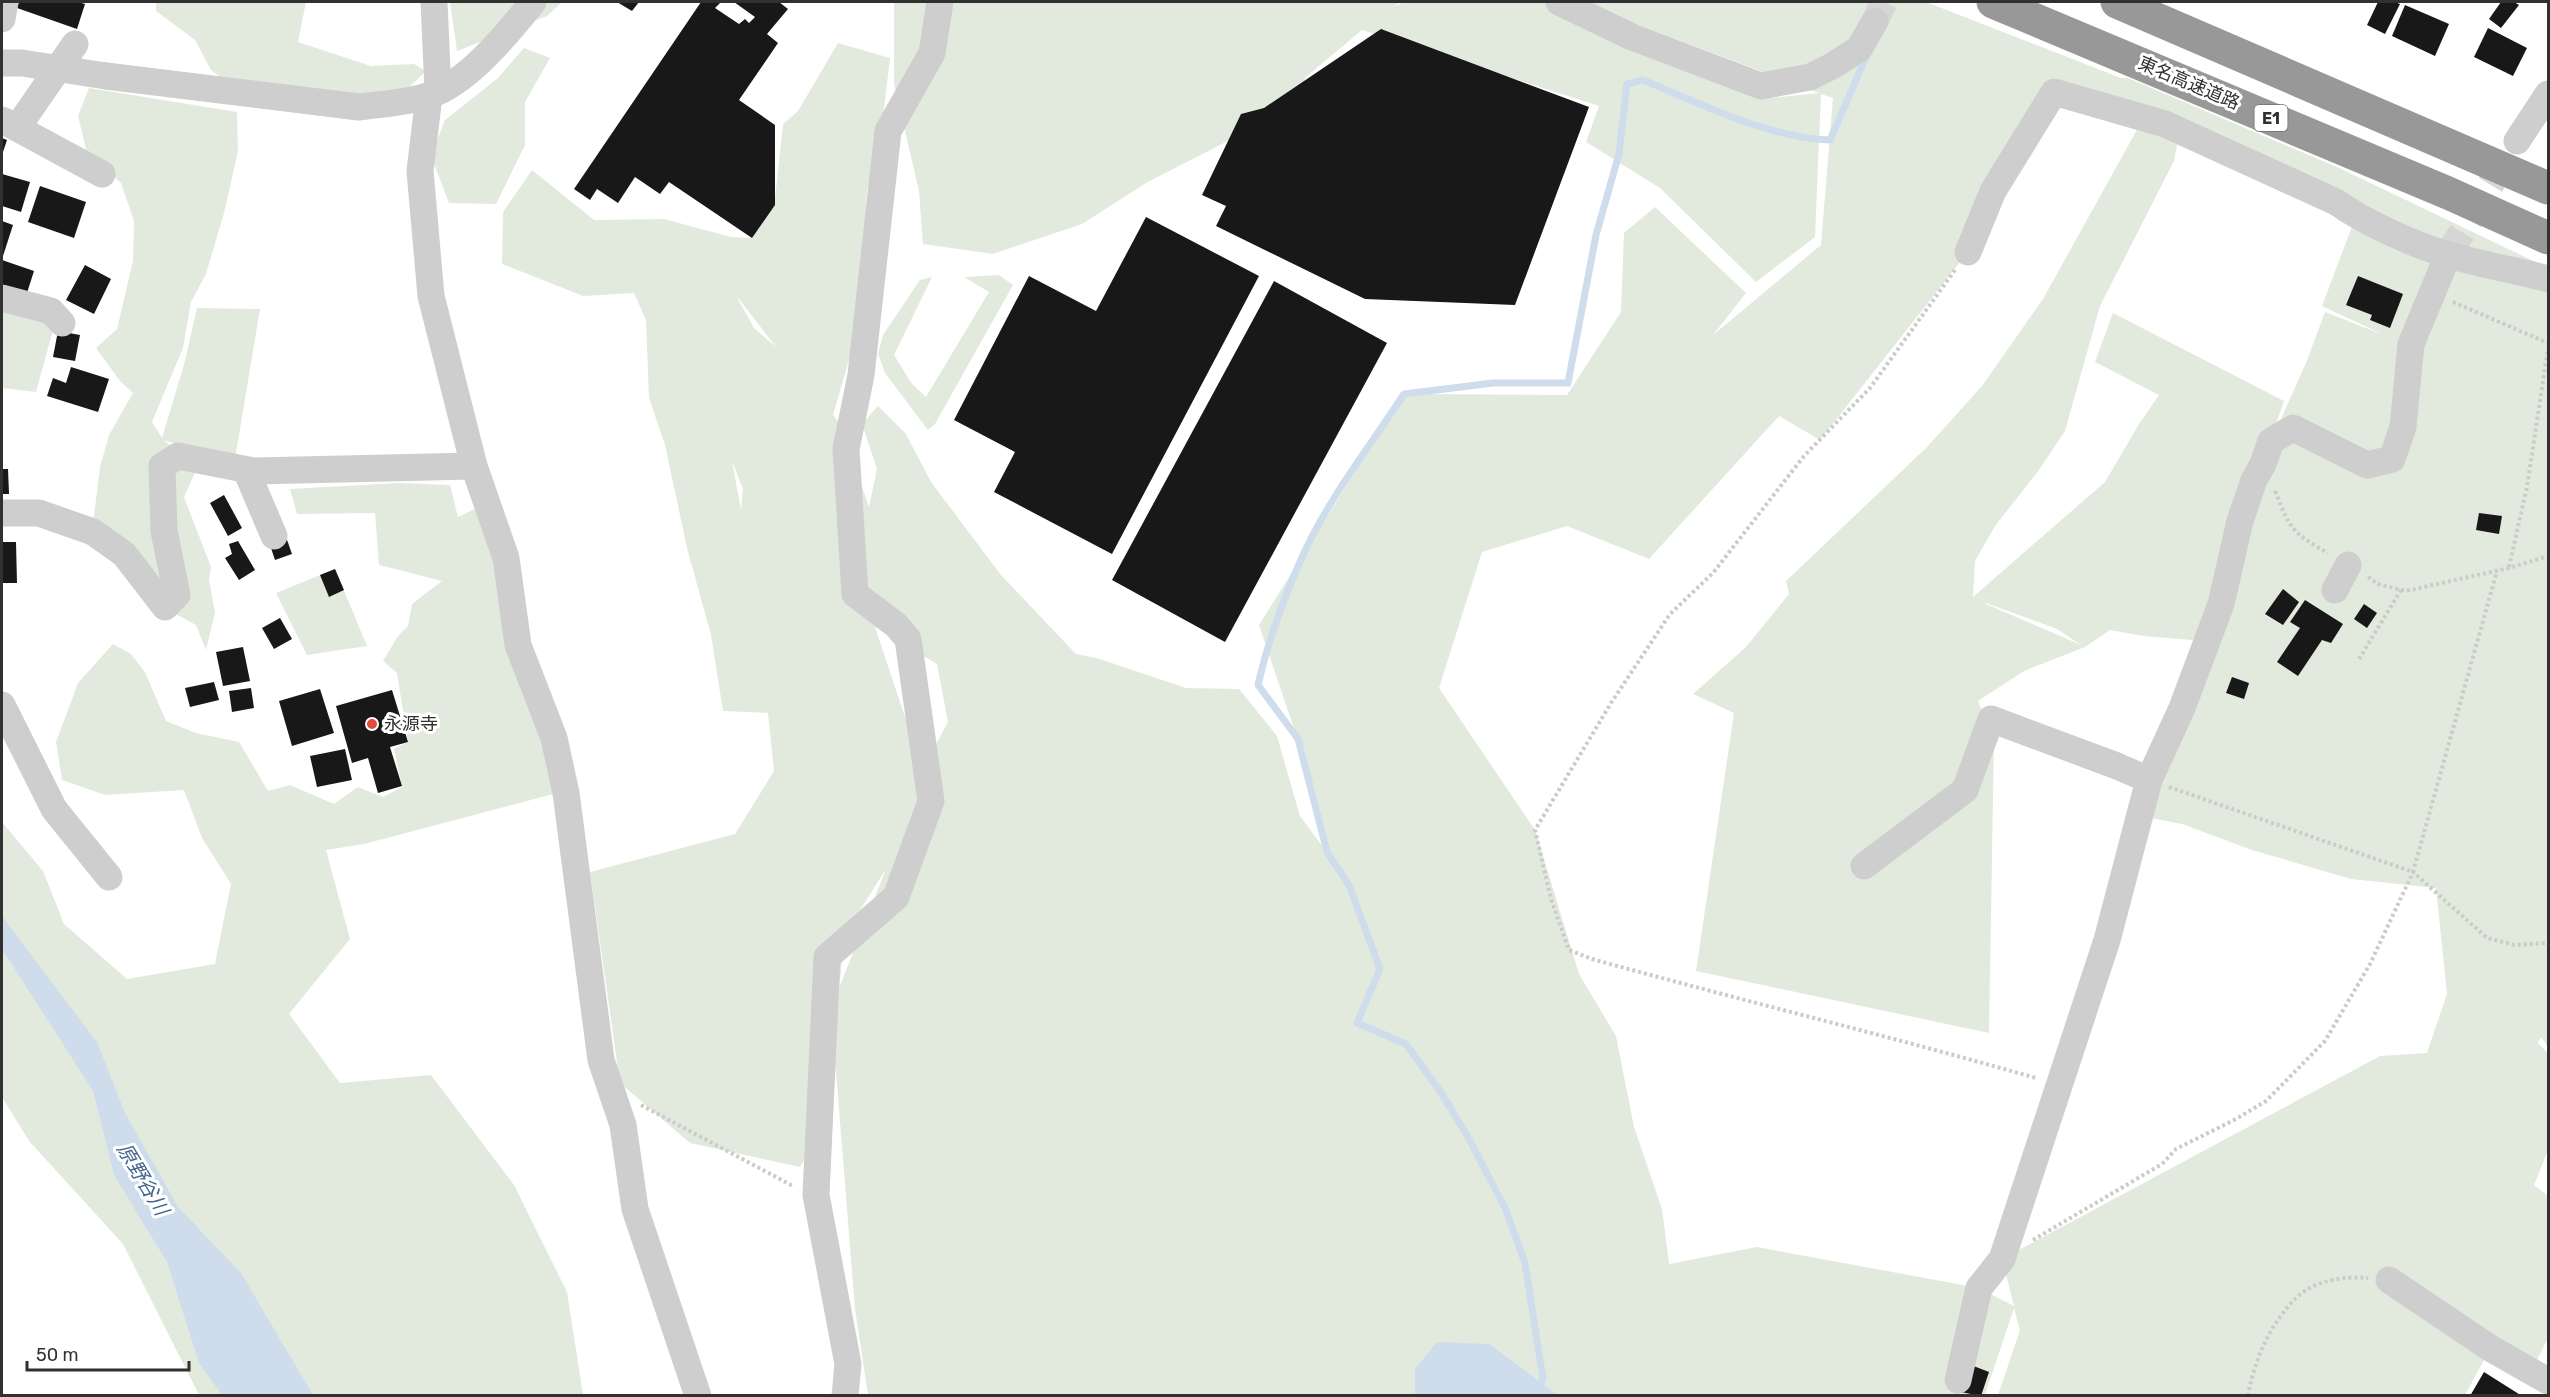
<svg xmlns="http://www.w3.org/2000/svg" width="2550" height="1397" font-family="Rubik,'Noto Sans JP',sans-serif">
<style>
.green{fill:#e2eade;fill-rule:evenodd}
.water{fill:#cedceb}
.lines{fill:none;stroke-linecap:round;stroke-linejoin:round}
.stream{stroke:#cedceb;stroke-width:7}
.building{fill:#181818}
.minor-tunnel{stroke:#d6d6d6;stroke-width:27;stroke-dasharray:27 14;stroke-linecap:butt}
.path{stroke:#cbcbcb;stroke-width:4;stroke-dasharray:3 3;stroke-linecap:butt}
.minor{stroke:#cecece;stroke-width:27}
.highway{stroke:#989898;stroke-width:33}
.minor-bridge{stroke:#cecece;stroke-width:27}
.poi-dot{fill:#db4d41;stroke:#fff;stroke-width:2}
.labels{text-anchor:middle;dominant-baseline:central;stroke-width:6;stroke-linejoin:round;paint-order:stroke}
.shield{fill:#fff;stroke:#6f6f6f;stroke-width:1.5}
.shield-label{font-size:16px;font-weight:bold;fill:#313131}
.street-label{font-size:18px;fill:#313131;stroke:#fff}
.poi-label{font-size:18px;fill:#313131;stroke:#fff;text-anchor:start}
.water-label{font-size:20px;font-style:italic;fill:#43668f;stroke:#fff}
</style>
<rect width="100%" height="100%" fill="#fff"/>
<g class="green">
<path d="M156 2H306L298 42 371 66 414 64 426 71 401 95 360 96 220 77 211 70 195 40 156 11Z"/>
<path d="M450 2H562L547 16 457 51Z"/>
<path d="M894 2H1401L1391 8 1404 2H1564L1770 98 1819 93 1622 19 1585 2H1926L2121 78H2128L2337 167 2548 268V1047L2541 1037 2538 1043 2548 1053V1150L2534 1185 2548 1196V1338L2531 1372 2490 1349 2465 1395H1998L2020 1330 2014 1308 1985 1395H868L855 1309 833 1034 817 1138 800 1167 690 1143 620 1083 590 872 735 834 774 771 768 713 723 711 711 635 687 548 665 445 649 398 646 320 634 293 583 296 502 264 503 212 532 170 594 220 664 219 731 237 752 238 775 199 783 124 798 111 838 43 890 58 881 134 867 191 860 322 833 415 841 425 869 507 877 469 862 424 878 406 906 434 931 482 1001 575 1076 654 1097 658 1186 688 1239 689 1277 736 1300 816 1326 851 1316 794 1259 625 1404 394 1567 395 1621 312 1624 233 1655 207 1746 293 1713 335 1821 245 1833 98 1821 94 1815 237 1756 282 1660 188 1586 142 1599 106 1362 30 1306 77 1292 108 1146 183 1082 224 993 254 923 244 919 191 894 84ZM2053 78 2192 129 2356 216 2322 306 2384 335 2325 312 2306 363 2267 450 2284 401 2113 313 2095 362 2159 395 2139 424 2105 482 1973 597 1975 561 1995 526 2039 470 2065 431 2100 306 2174 161 2180 130 2138 128 2043 299 1982 386 1927 447 1786 581 1789 594 1746 647 1693 694 1734 713 1696 971 1989 1033 1994 739 1978 701 2024 671 2085 647 2110 630 2143 636 2205 641 2151 818 2182 824 2252 850 2351 879 2436 888 2447 994 2427 1053 2380 1056 2002 1259 2014 1306 1979 1288 1757 1247 1669 1264 1662 1209 1634 1127 1616 1036 1579 974 1535 830 1439 688 1482 552 1567 526 1649 559 1779 416 1820 440 1968 252 2013 139ZM738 299H739L776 347 754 328ZM732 461 743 489 741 510ZM1986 603 2057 629 2081 645 1986 604ZM875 627 937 664 948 722 925 765 924 774ZM886 869 839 988 842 962 836 948Z"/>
<path d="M524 48 550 58 525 102V145L496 204 449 203 431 156 445 120 498 78Z"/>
<path d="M89 88 237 112 238 151 224 213 206 274 191 302 183 348 152 422 162 438 185 361 197 308 260 309 234 465 164 440 197 468 184 497 211 567 209 580 215 613 206 650 196 625 172 612 92 532 100 467 109 435 133 393 120 381 96 348 117 329 133 261 134 221 121 183 87 153 78 116Z"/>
<path d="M999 275 1013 285 935 424 928 430 885 373 878 354 883 335 920 280 932 277 894 355 912 384 926 397 989 292 964 277Z"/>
<path d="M2 304 55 323 36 392 2 388Z"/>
<path d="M398 483 450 485 458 517 483 505 561 792 364 844 326 850 350 939 289 1014 340 1083 431 1075 514 1185 567 1292 583 1395H199L123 1244 29 1141 2 1097V822L43 871 64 924 127 979 215 964 231 884 202 838 184 790 105 795 62 780 56 742 78 683 113 644 131 654 145 672 166 721 196 733 239 742 268 791 290 785 334 804 358 787 383 797 402 787 394 749 408 742 397 673 383 661 398 636 408 626 412 604 442 581 379 565 375 513 297 514 290 489Z"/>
<path d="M335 569 367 646 307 655 276 593Z"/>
</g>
<g class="water">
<path d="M2 916 97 1042 125 1113 178 1207 241 1273 313 1395H222L199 1363 167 1262 114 1175 93 1091 2 949Z"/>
<path d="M1437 1342 1489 1344 1558 1395H1415V1369Z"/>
</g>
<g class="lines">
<path class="stream" d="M1534 1396 1543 1379 1525 1263 1506 1210 1468 1137 1442 1094 1406 1044 1357 1023 1380 969 1349 885 1327 852 1298 739 1258 685C1268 641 1284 597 1303 555 1329 498 1370 446 1404 394L1493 383H1568L1596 235 1619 154 1627 84 1643 80C1702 104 1765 137 1830 140L1866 57"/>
</g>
<g class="building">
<path d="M19 2H78L85 4 77 29 17 8Z"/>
<path d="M617 2H639L632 11Z"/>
<path d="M701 2H721L715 8 739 24 745 19 749 23 755 17 734 2H779L788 9 767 34 778 43 739 100 775 125V205L752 238 669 182 660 194 635 177 618 203 597 189 590 200 574 189Z"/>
<path d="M2378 2H2395L2400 4 2385 34 2367 25Z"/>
<path d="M2501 2H2514L2519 5 2501 28 2489 19Z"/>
<path d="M2405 5 2449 24 2435 56 2392 36Z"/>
<path d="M2488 28 2527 48 2513 76 2474 57Z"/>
<path d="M1381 29 1589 107 1515 305 1365 299 1216 226 1226 206 1202 195 1241 114 1264 108Z"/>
<path d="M2 138 7 140 2 155Z"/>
<path d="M2 174 30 182 21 212 2 206Z"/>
<path d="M40 186 86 202 74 238 28 222Z"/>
<path d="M1146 217 1259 276 1112 554 994 492 1015 452 954 420 1029 276 1096 311Z"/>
<path d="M2 221 13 225 2 259Z"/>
<path d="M2 260 34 271 26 296 2 288Z"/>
<path d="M85 265 111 279 94 314 66 300Z"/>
<path d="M2358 276 2403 294 2390 328 2370 320 2372 315 2346 305Z"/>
<path d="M1274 281 1387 343 1225 642 1112 580Z"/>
<path d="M58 331 80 335 75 361 53 357Z"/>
<path d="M71 367 109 379 98 412 47 396 53 378 66 383Z"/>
<path d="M2 469H8L9 494H2Z"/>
<path d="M224 495 242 528 228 536 210 503Z"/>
<path d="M2479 513 2502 516 2499 534 2476 530Z"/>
<path d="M286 537 292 554 275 560 269 542Z"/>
<path d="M238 541 255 570 239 580 225 558 232 554 229 544Z"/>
<path d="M2 542H16L17 583H2Z"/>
<path d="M335 569 344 590 329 597 320 575Z"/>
<path d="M2283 589 2299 602 2283 625 2265 614Z"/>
<path d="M2305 600 2343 624 2331 643 2322 640 2298 676 2277 662 2300 628 2290 622Z"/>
<path d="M2364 604 2377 613 2367 628 2354 619Z"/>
<path d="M280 618 292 639 274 649 262 628Z"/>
<path d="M243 647 250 681 223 686 216 652Z"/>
<path d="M2232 677 2249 683 2244 699 2226 693Z"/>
<path d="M214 682 219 700 190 707 185 688Z"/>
<path d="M251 688 254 708 232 712 229 691Z"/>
<path d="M320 689 334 733 292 746 279 701Z"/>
<path d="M392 690 408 742 390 747 402 786 378 793 368 758 352 763 336 706Z"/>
<path d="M345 749 352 780 317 787 310 756Z"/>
<path d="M1971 1365 1989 1372 1981 1396 1961 1392Z"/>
<path d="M2484 1372 2522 1396H2470Z"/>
</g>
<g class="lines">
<g class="minor-tunnel">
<path d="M1875 21 1884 2"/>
<path d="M2448 255 2511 151"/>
</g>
<g class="path">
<path d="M1955 270 1870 388 1804 456 1713 573 1670 614 1611 703 1535 830 1551 899 1569 950 1592 959C1740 1000 1889 1036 2036 1078"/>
<path d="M2453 302 2548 343"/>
<path d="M2275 491C2291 530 2290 531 2328 553"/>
<path d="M2509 567 2527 487 2548 348"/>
<path d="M2368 577 2378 584 2406 591 2509 568 2548 556"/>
<path d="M2359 659 2401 590"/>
<path d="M2169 787 2413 872 2497 571"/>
<path d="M641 1105 793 1186"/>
<path d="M2033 1240 2162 1164 2176 1149 2236 1119 2266 1101 2325 1041 2370 964 2413 872 2487 938 2515 945 2548 943"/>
<path d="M2248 1396C2254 1360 2271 1322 2297 1297 2315 1280 2345 1276 2368 1278"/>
</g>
<g class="minor">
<path d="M434 2 438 91"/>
<path d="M1559 2 1632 37 1761 86 1810 77 1832 66 1859 49 1875 21"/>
<path d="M2 19 5 2"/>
<path d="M106 76 359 107C381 104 405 103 427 96 467 84 507 34 533 2"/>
<path d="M429 96 420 171 431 296 474 466 506 558 518 645 554 738 566 793 601 1060 623 1125 635 1209 698 1396"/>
<path d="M2 120 102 174"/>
<path d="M17 128 75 44"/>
<path d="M2517 141 2548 94"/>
<path d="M1968 252 1993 191 2054 92 2165 124 2336 202C2366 223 2414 245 2449 255 2482 265 2516 270 2548 279"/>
<path d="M2 298 51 311 62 323"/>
<path d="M246 470 274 536"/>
<path d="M2 513H39L93 532 124 554 165 607 177 595 164 531 162 466 178 456 254 471 474 466"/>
<path d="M2335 590 2348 565"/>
<path d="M2 705 54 809 109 877"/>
<path d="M1864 866 1965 790 1991 719 2117 766 2149 780 2182 708 2221 604 2240 521 2254 480 2263 464 2271 441 2293 428 2367 465 2392 459 2403 427 2411 344 2448 255"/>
<path d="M2389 1280 2490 1348 2548 1381"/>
<path d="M1958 1380 1979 1288 2002 1259 2107 940 2149 780"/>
<path d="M845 1396 848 1364 816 1195 827 957 896 897 931 801 908 639 896 625 855 594 846 449 861 375 888 131 932 53 940 2"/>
</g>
<g class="highway">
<path d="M1993 2 2448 193 2548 238"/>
<path d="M2117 2 2548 188"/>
</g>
<path class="minor-bridge" d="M2 63H22L106 76"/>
</g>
<circle class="poi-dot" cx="372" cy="724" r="6"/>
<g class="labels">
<rect class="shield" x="2254.5" y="105" width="33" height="26" rx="4.5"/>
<g class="shield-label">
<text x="2271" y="118">E1</text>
</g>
<g class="street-label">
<text transform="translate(2189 83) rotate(23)">東名高速道路</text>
</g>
<g class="poi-label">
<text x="384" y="724">永源寺</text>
</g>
<g class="water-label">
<text transform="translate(143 1179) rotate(59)">原野谷川</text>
</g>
</g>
<rect width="2550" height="1397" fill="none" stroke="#313131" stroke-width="6"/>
<path d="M27 1361v9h162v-9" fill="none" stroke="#313131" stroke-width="3"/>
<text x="36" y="1361" font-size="18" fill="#313131" stroke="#ffffff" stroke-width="4.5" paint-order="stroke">50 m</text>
</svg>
